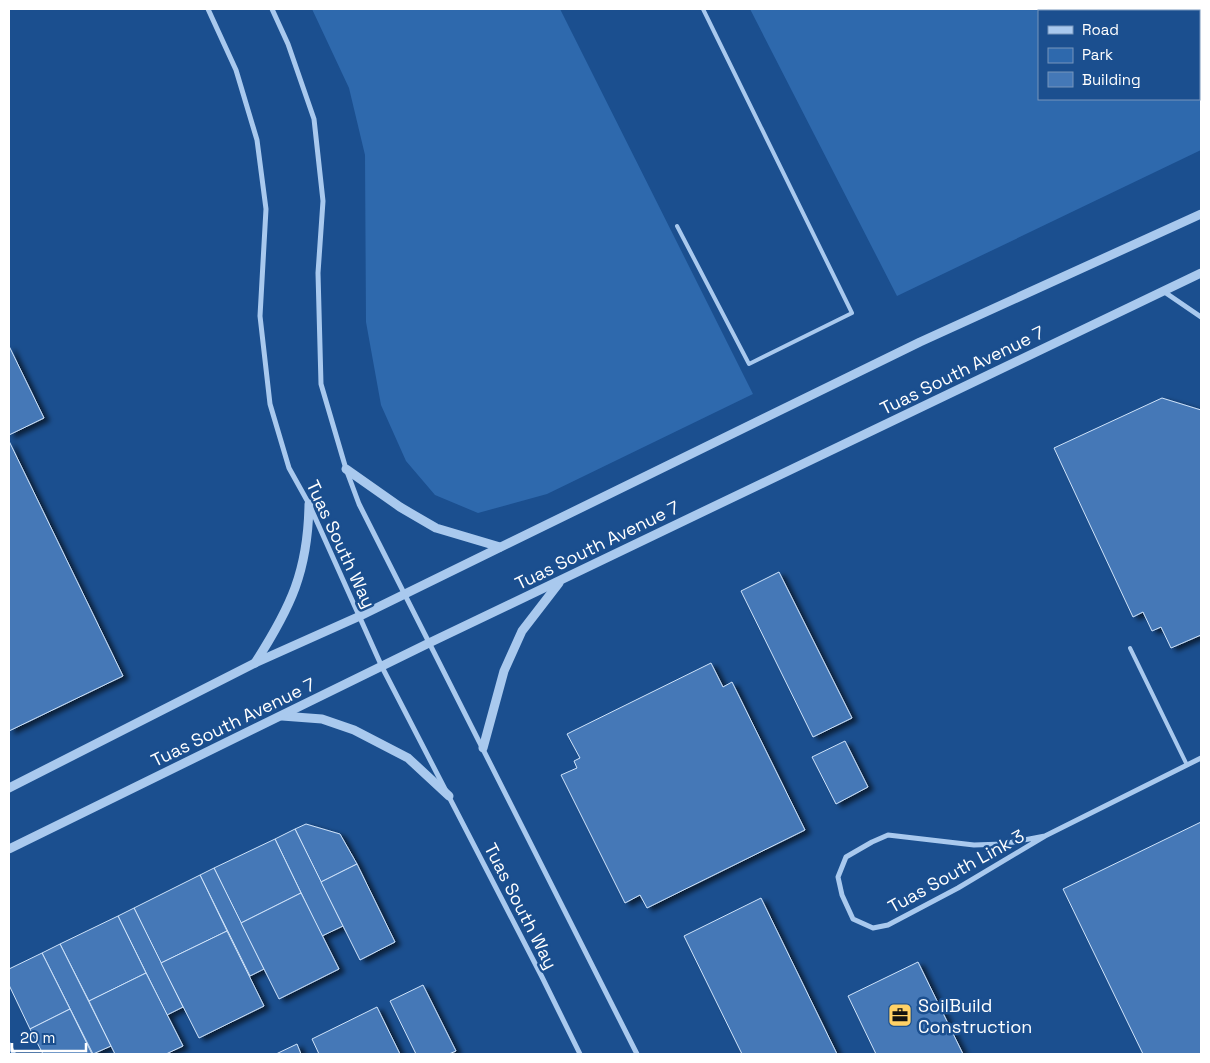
<svg xmlns="http://www.w3.org/2000/svg" width="1210" height="1063" font-family="'Space Grotesk',sans-serif">
<style>
.green{fill:#2e69ad;fill-rule:evenodd}
.building{fill:#4478b7;stroke:#cfe3fa;filter:url(#shadow)}
.lines{fill:none;stroke-linecap:round;stroke-linejoin:round}
.service{stroke:#a9c9ee;stroke-width:4}
.minor{stroke:#a9c9ee;stroke-width:5}
.tertiary{stroke:#a9c9ee;stroke-width:9}
.labels{text-anchor:middle;dominant-baseline:central;stroke-width:5;stroke-linejoin:round;paint-order:stroke}
.street-label{font-size:18px;fill:#fff;stroke:#1b4f8f}
.poi-label{font-size:18px;fill:#fff;stroke:#1b4f8f;text-anchor:start}
</style>
<defs>
<filter id="shadow"><feDropShadow dx="5.5" dy="3" stdDeviation="2.5" flood-color="#0009"/></filter>
</defs>
<rect width="100%" height="100%" fill="#1b4f8f"/>
<g class="green">
<path d="M312 9H560L753 394 547 494 478 513 435 495 406 461 381 405 366 322 365 155 349 88Z"/>
<path d="M750 9H1201V150L897 296ZM1039 11H1199V99H1039Z"/>
</g>
<g class="building">
<path d="M9 346 44 418 9 435Z"/>
<path d="M1162 398 1201 410V635L1171 648 1161 627 1152 631 1143 612 1133 617 1054 448Z"/>
<path d="M9 441 123 676 9 731Z"/>
<path d="M779 572 852 718 813 737 741 591Z"/>
<path d="M711 663 723 687 732 682 805 830 647 908 640 895 625 903 561 775 577 768 574 761 580 758 567 734Z"/>
<path d="M845 741 868 787 836 804 812 757Z"/>
<path d="M1201 822V1054H1143L1063 889Z"/>
<path d="M306 824 340 834 357 864 321 882 295 829Z"/>
<path d="M295 829 343 926 322 936 275 839Z"/>
<path d="M275 839 301 893 241 923 214 868Z"/>
<path d="M357 864 395 942 360 960 321 882Z"/>
<path d="M214 868 264 969 250 976 200 875Z"/>
<path d="M200 875 227 931 161 963 134 908Z"/>
<path d="M301 893 339 969 279 999 241 923Z"/>
<path d="M761 898 837 1054H742L684 936Z"/>
<path d="M134 908 183 1007 167 1015 118 916Z"/>
<path d="M118 916 146 973 89 1001 60 944Z"/>
<path d="M227 931 264 1006 199 1038 161 963Z"/>
<path d="M60 944 111 1046 93 1054 42 953Z"/>
<path d="M42 953 70 1009 30 1029 9 985V969Z"/>
<path d="M918 962 963 1054H876L848 996Z"/>
<path d="M146 973 183 1046 166 1054H115L89 1001Z"/>
<path d="M423 985 456 1051 449 1054H416L390 1001Z"/>
<path d="M377 1007 400 1054H319L312 1039Z"/>
<path d="M70 1009 92 1054H43L30 1029Z"/>
<path d="M297 1044 301 1054H276Z"/>
</g>
<g class="lines">
<g class="service">
<path d="M677 226 749 364 852 313 703 9"/>
<path d="M1130 648 1187 765"/>
<path d="M9 1044 14 1054"/>
</g>
<g class="minor">
<path d="M208 9 236 70 257 140 266 209 260 316 270 404 289 468 309 504 382 667 542 977 580 1054"/>
<path d="M272 9 288 44 314 119 323 201 318 273 321 384 346 469 359 504 637 1054"/>
<path d="M1163 291 1201 317"/>
<path d="M1045 836 1003 844 974 845 888 835 872 842 846 857 838 877 842 895 853 919 873 928 888 925 958 888 1045 836 1201 758"/>
</g>
<g class="tertiary">
<path d="M346 469 400 507 436 528 500 547"/>
<path d="M255 663C291 607 308 571 309 504"/>
<path d="M282 716 322 719 354 730 408 758 449 796"/>
<path d="M483 748 504 671 522 631 559 583"/>
<path d="M9 788 255 663 360 616 920 342 1201 214"/>
<path d="M9 849 429 643 1201 273"/>
</g>
</g>
<defs>
<g id="office-square" transform="scale(1.25)"><rect x="-9" y="-9" width="18" height="18" rx="4" fill="#ffd166" stroke="#1b4f8f"/><path d="M-6-3h4V-5.5h4V-3h4V5H-6ZM-1-4.5V-3h2v-1.5ZM-6 0V1H6V0Z" fill="#111"/></g>
</defs>
<g fill-rule="evenodd">
<use href="#office-square" x="900" y="1015"/>
</g>
<g class="labels">
<g class="street-label">
<text transform="translate(962 370) rotate(-26)">Tuas South Avenue 7</text>
<text transform="translate(341 544) rotate(65)">Tuas South Way</text>
<text transform="translate(597 545) rotate(-26)">Tuas South Avenue 7</text>
<text transform="translate(233 722) rotate(-26)">Tuas South Avenue 7</text>
<text transform="translate(956 871) rotate(-29)">Tuas South Link 3</text>
<text transform="translate(521 906) rotate(63)">Tuas South Way</text>
</g>
<g class="poi-label">
<text x="918" y="1005">SoilBuild<tspan x="918" dy="21">Construction</tspan></text>
</g>
</g>
<rect width="1210" height="1063" fill="none" stroke="#ffffff" stroke-width="20"/>
<rect x="1038" y="10" width="162" height="90" fill="#1b4f8f" stroke="#7695bc"/>
<rect x="1048" y="26" width="25" height="8" fill="#a9c9ee" stroke="#7695bc"/>
<text x="1082" y="35" font-size="15" fill="#ffffff">Road</text>
<rect x="1048" y="48" width="25" height="15" fill="#2e69ad" stroke="#7695bc"/>
<text x="1082" y="60" font-size="15" fill="#ffffff">Park</text>
<rect x="1048" y="72" width="25" height="15" fill="#4478b7" stroke="#7695bc"/>
<text x="1082" y="85" font-size="15" fill="#ffffff">Building</text>
<path d="M12 1043v8h74v-8" fill="none" stroke="#ffffff" stroke-width="2.5"/>
<text x="20" y="1043" font-size="15" fill="#ffffff" stroke="#1b4f8f" stroke-width="4" paint-order="stroke">20 m</text>
</svg>
